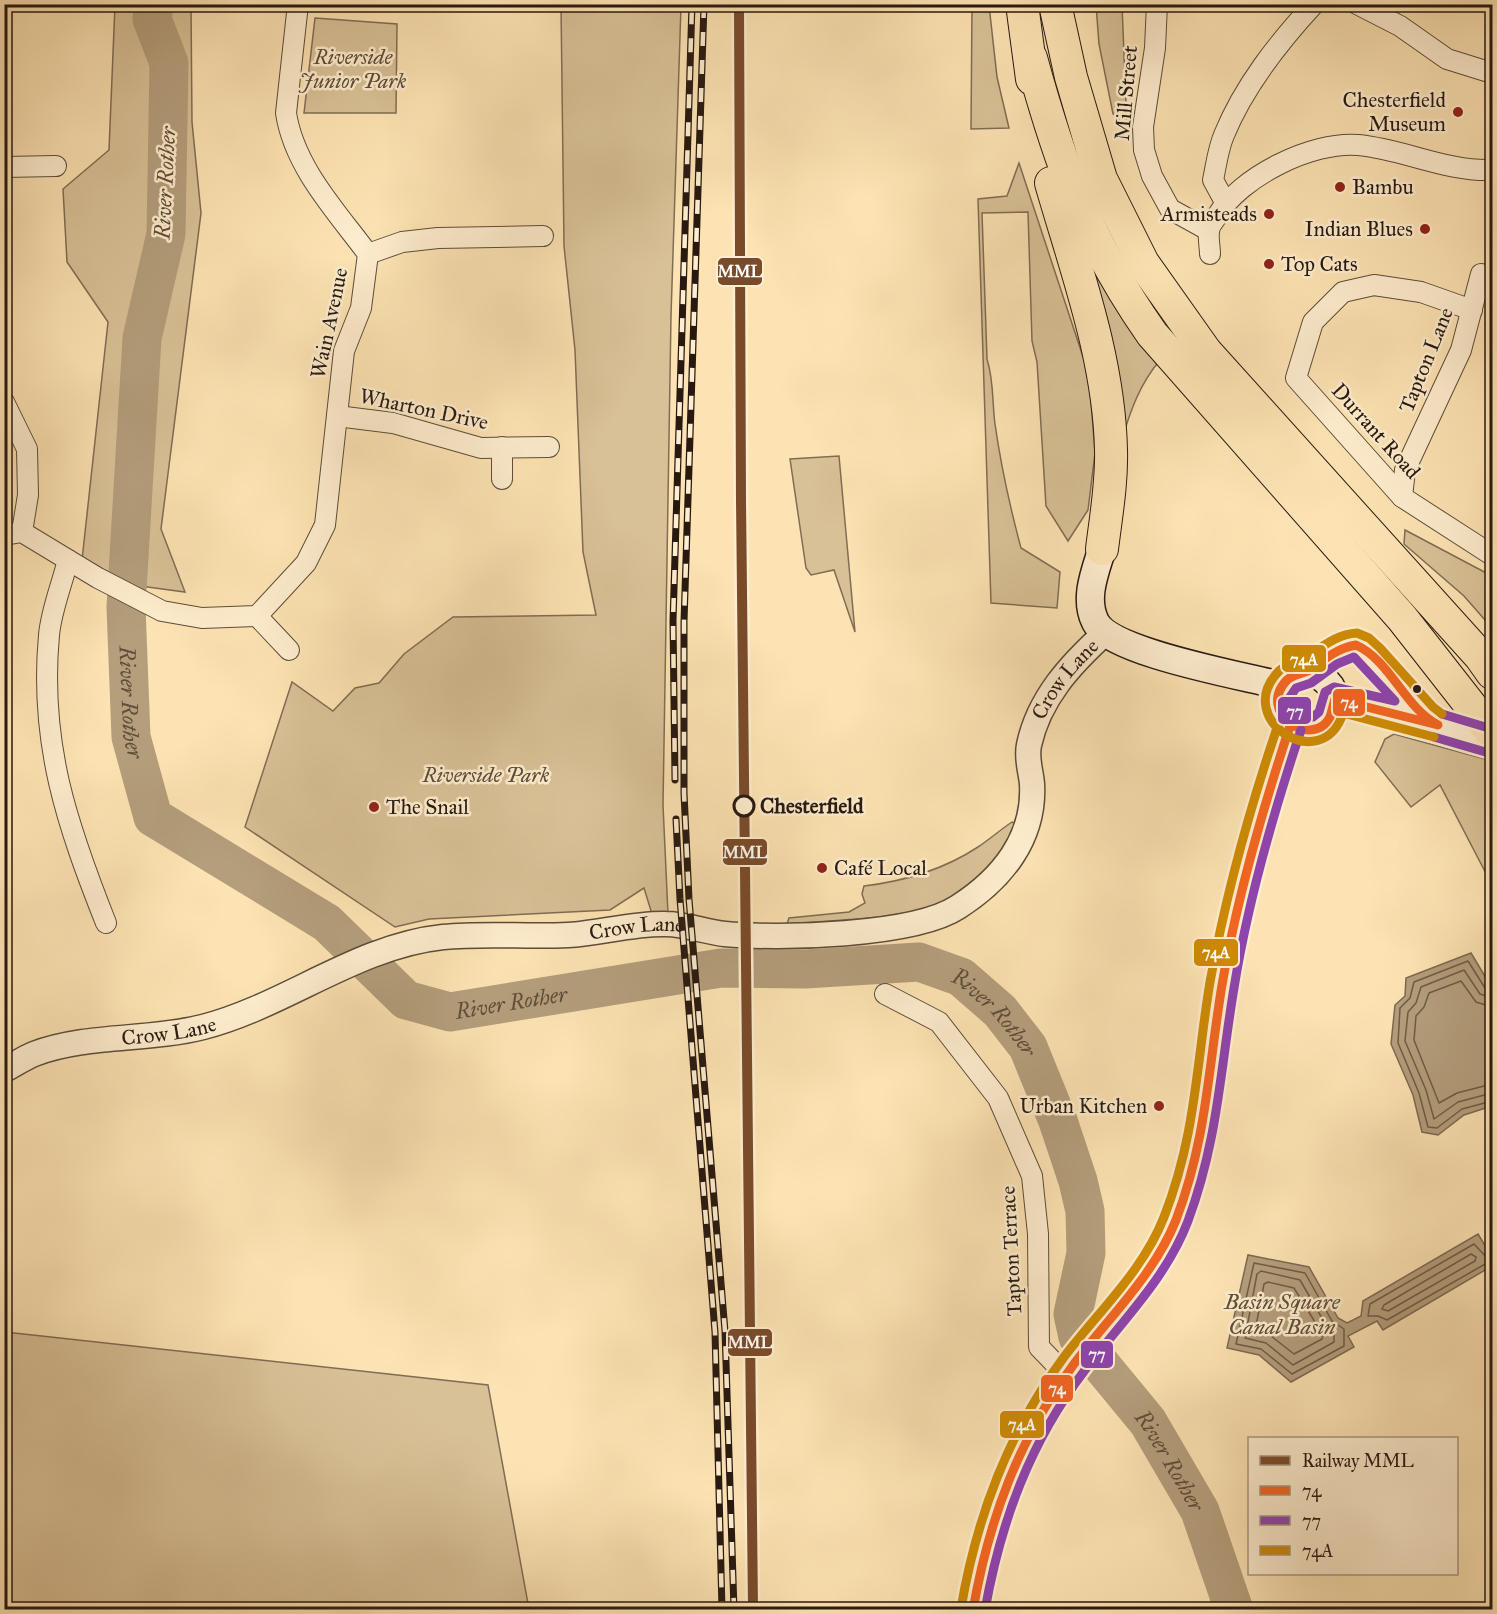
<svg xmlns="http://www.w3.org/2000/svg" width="1497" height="1614" font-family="'IM FELL Great Primer',serif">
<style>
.green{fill:#d9c197;stroke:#806d54;stroke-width:1.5}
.water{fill:#b49e7c;stroke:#7c6951;stroke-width:1.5}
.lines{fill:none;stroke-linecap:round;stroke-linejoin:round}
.shore{stroke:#6e5c46;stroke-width:1.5}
.river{stroke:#b49e7c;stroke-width:39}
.minor-casing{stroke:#5c4c39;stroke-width:22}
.tertiary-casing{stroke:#5c4c39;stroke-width:27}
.secondary-casing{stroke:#271910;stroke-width:30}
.trunk-casing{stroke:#271910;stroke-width:34}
.minor{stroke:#feedce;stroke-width:20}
.tertiary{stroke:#feedce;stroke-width:24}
.secondary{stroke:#feedce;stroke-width:27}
.trunk{stroke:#fde3b3;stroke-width:32}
.rail-casing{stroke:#271910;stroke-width:7}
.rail{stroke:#feedce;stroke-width:4.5;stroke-dasharray:14;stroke-linecap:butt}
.bus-1-casing{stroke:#feedce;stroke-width:14}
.bus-2-casing{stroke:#feedce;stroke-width:14}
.bus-3-casing{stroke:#feedce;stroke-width:14}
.bus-1{stroke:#f26522;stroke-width:9}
.bus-2{stroke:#8e44ad;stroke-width:9}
.bus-3{stroke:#cd8a03;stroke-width:9}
.rail-1-casing{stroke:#feedce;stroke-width:15}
.rail-1{stroke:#7a4b2a;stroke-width:10}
.poi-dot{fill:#8f2418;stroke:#feedce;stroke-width:2}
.bus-dot{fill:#271910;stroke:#feedce;stroke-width:2}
.stop-dot{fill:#feedce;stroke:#271910;stroke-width:3}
.labels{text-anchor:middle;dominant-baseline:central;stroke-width:5;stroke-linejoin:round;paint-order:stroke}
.park-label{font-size:21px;font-style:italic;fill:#5c4b38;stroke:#feedce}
.street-label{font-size:21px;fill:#271910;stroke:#feedce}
.poi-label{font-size:21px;fill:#271910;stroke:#feedce;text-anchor:end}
.stop-label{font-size:21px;font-weight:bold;fill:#271910;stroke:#feedce;text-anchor:start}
.water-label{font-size:22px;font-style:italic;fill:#5f4e3b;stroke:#feedce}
.line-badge{stroke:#feedce;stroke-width:2}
.badge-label{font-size:16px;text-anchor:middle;font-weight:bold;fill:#fff}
</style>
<rect width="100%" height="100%" fill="#fde3b3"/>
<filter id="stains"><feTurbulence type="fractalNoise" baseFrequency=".00333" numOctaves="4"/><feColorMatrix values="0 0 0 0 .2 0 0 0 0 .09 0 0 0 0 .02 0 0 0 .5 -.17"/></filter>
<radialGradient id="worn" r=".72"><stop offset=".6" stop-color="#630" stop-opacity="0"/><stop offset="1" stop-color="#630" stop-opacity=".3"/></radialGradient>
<g class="green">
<path d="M115 5H191L192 122 201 213 161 529 185 592 140 586 82 560 108 322 67 262 63 189 109 150Z"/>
<path d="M561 5H681L671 316 663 805 668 914H652L644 888 610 910 429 919 395 927 245 827 292 682 333 711 355 688 379 683 404 654 453 617 596 615 583 552 575 350 564 246Z"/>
<path d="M972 5H989L997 77 1009 128 971 129Z"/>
<path d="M1096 5H1122L1127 128 1113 114 1099 44Z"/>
<path d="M315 18 397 24 396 113H304Z"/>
<path d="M1019 163 1089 375 1095 453 1088 510 1068 541 1046 506 1037 362 1032 341 1028 212 982 213 987 359C994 381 992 402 995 424 1001 466 1010 507 1021 548L1060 572 1057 608 991 603 978 199 1007 196Z"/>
<path d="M1091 249 1160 360C1140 384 1131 409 1122 439L1081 255Z"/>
<path d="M839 456 855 632 834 570 811 575 806 568 790 459Z"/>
<path d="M1405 530 1492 576V628L1464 596 1404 544Z"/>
<path d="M1394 734 1492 761V885L1440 785 1411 807 1375 762 1385 739Z"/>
<path d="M1012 822 1022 827C1003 852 977 888 947 901 899 921 839 919 787 924L789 918 849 912 865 903 862 894 864 886C906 881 943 870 978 847 990 839 1000 830 1012 822Z"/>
<path d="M5 1332 488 1385 529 1609H5Z"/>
</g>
<g class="water">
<path d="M1471 953 1492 988V1106L1464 1115 1438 1135 1422 1132 1413 1095 1391 1044 1395 1005 1405 996 1406 978Z"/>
<path d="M1478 1234 1492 1257V1266L1383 1330 1377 1321 1348 1336 1354 1347 1291 1382 1259 1355 1227 1348 1248 1255 1309 1267 1338 1318 1347 1323 1361 1316 1363 1301Z"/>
</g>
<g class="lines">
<g class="shore">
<path d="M1492 990 1485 988 1468 961 1414 982 1410 998 1400 1008 1398 1043 1419 1093 1428 1127 1437 1128 1462 1109 1492 1101"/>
<path d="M1492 998 1480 994 1464 970 1421 987 1416 1003 1408 1012 1405 1041 1426 1090 1434 1119 1458 1102 1492 1093"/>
<path d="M1492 1007 1476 1002 1461 981 1429 993 1424 1007 1416 1016 1414 1040 1439 1103 1457 1093 1492 1084"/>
<path d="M1474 1244 1488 1259 1487 1263 1387 1320 1378 1316H1368L1370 1304Z"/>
<path d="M1471 1254 1476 1257 1475 1261 1388 1311 1382 1309 1384 1305Z"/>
<path d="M1254 1263 1305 1273 1332 1321 1344 1329V1346L1292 1374 1261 1349 1236 1344Z"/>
<path d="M1261 1271 1300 1280 1326 1325 1334 1332V1342L1293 1365 1266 1343 1245 1338 1257 1274Z"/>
<path d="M1268 1282 1294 1288 1323 1335 1322 1339 1294 1354 1271 1336 1255 1331 1264 1284Z"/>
</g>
<path class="river" id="s1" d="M154 4 152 19 169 63 166 234 142 338 126 607 131 737 153 817 327 923 406 1000 450 1012 721 968 805 969 919 962 961 977 1000 1011 1028 1047 1058 1121 1078 1181 1085 1211 1086 1253 1073 1314 1078 1337 1148 1422 1200 1511 1234 1610"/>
<g class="minor-casing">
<g id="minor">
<path d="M1157 4 1155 48 1143 127 1144 150 1152 176 1170 209 1208 230"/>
<path d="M1357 4 1400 26 1447 59 1492 73"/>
<path d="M4 167 56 166"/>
<path d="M1225 202 1213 180C1216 166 1218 149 1224 135 1244 86 1278 43 1314 4"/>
<path d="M368 254 402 242 438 238 543 236"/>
<path d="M1210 254C1210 247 1208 239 1209 232 1209 226 1214 221 1217 216 1240 177 1312 141 1358 145 1403 149 1447 172 1492 170"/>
<path d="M1472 310 1421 292 1374 285 1343 292 1313 322 1296 378 1402 497 1492 555"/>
<path d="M4 402 27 449 28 495 22 532"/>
<path d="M337 416 393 423 481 448 549 447"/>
<path d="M502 447V479"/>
<path d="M1402 497 1405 470 1461 350 1481 274"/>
<path d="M4 535 22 532 98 578 162 611 202 618 257 616 306 563 325 525 344 351 361 308 368 254C337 212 294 167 286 113L298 4"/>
<path d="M68 560C62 584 51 611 49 635 39 743 67 825 106 923"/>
<path d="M257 616 289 650"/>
<path d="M1305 673 1333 653 1355 645 1368 649 1387 676 1432 723"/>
<path d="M885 994 939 1022 998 1098 1032 1176 1038 1234 1039 1347 1066 1375"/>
</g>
</g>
<g class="tertiary-casing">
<g id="tertiary">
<path id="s2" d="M4 1070C14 1065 24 1058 34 1054 87 1034 148 1041 203 1027 285 1006 357 946 443 937 484 933 527 937 568 935 601 933 634 923 666 924 686 924 705 932 725 934 778 939 914 936 958 907 1002 879 1035 838 1032 784 1031 771 1026 759 1029 745 1039 698 1071 664 1105 633"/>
</g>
</g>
<g class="secondary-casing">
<g id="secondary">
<path d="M1102 549C1095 572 1084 598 1095 621 1109 653 1246 676 1282 686"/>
<circle cx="1306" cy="702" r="29"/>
<path d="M1335 699 1399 714 1492 741"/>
<path d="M973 1610C986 1529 1005 1469 1049 1400 1081 1348 1126 1305 1159 1254 1172 1235 1182 1201 1190 1179 1211 1117 1211 1049 1222 985 1238 897 1261 811 1290 726"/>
</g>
</g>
<g class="trunk-casing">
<g id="trunk">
<path d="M1022 4 1032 79"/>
<path d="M1055 4 1071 77 1101 179 1143 263 1206 352 1480 656 1492 673"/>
<path d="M1031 58C1060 164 1088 243 1152 334L1402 618 1492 733"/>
<path d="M1051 183C1076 270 1109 358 1111 450 1112 483 1106 516 1102 549"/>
</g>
</g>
<use href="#minor" class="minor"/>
<use href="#tertiary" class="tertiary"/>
<use href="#secondary" class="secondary"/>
<use href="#trunk" class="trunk"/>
<g class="rail-casing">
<g id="rail">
<path d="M704 4 684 622V793L689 899 725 1331 734 1610"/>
<path d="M675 780 673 621 692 4"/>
<path d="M676 819 680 899 715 1332 722 1610"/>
</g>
</g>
<use href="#rail" class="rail"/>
<g class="bus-1-casing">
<g id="bus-1">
<path d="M1356 645C1391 661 1404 707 1438 725L1335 699C1333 705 1332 711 1330 717 1313 750 1255 713 1287 680 1293 674 1304 674 1312 669 1326 658 1338 648 1356 645Z"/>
<path d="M973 1610C989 1519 1019 1438 1074 1364 1109 1317 1154 1275 1176 1220 1207 1138 1208 1069 1222 985 1237 897 1262 811 1290 726"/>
</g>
</g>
<g class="bus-2-casing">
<g id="bus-2">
<path d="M1354 657 1395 701 1334 687 1325 692 1319 712 1313 717C1300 719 1289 710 1290 697L1296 688 1311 683 1337 664Z"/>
<path d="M1442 714 1492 729"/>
<path d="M1434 737 1489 753"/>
<path d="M985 1610C1001 1521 1030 1442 1085 1370 1121 1322 1166 1279 1188 1221 1218 1140 1220 1071 1234 988 1248 900 1273 814 1301 730"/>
</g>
</g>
<g class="bus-3-casing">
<g id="bus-3">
<path d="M1434 737 1343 713C1323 777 1231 720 1279 671 1286 664 1297 665 1304 659 1321 648 1336 634 1357 633L1369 638 1380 648 1433 707 1442 714"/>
<path d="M961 1608C977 1516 1008 1433 1064 1357 1098 1312 1143 1271 1164 1217 1196 1135 1196 1066 1210 982 1226 894 1250 807 1279 722"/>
</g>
</g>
<use href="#bus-1" class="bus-1"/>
<use href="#bus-2" class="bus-2"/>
<use href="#bus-3" class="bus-3"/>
<g class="rail-1-casing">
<path id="rail-1" d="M739 4 741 500 753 1610"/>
</g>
<use href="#rail-1" class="rail-1"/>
</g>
<g class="poi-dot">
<circle cx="1458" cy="112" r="6"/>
<circle cx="1340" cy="187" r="6"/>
<circle cx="1269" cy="214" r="6"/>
<circle cx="1425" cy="229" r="6"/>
<circle cx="1269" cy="264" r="6"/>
<circle cx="374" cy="807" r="6"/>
<circle cx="822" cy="868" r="6"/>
<circle cx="1159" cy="1106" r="6"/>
</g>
<circle class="bus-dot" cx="1417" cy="689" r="5"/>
<circle class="stop-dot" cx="744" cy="806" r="10"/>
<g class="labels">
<g class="park-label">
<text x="353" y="57">Riverside<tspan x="353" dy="24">Junior Park</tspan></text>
<text x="486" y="775">Riverside Park</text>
</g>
<g class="street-label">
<text transform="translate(1126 93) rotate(-85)">Mill Street</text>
<text transform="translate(329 323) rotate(-78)">Wain Avenue</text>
<text transform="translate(1426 360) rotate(-68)">Tapton Lane</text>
<text transform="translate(424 409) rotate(12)">Wharton Drive</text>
<text transform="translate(1376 431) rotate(48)">Durrant Road</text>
<text stroke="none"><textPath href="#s2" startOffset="1250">Crow Lane</textPath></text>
<text stroke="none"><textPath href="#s2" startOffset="657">Crow Lane</textPath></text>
<text stroke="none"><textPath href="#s2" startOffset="171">Crow Lane</textPath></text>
<text transform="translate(1011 1251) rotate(-93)">Tapton Terrace</text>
</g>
<g class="poi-label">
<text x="1446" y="100">Chesterfield<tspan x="1446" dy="24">Museum</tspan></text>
<text x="1352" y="187" text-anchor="start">Bambu</text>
<text x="1257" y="214">Armisteads</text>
<text x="1413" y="229">Indian Blues</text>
<text x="1281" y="264" text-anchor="start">Top Cats</text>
<text x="386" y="807" text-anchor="start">The Snail</text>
<text x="834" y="868" text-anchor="start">Café Local</text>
<text x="1147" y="1106">Urban Kitchen</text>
</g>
<g class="stop-label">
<text x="760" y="806">Chesterfield</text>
</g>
<g class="water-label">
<text transform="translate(165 183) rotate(-87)">River Rother</text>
<text stroke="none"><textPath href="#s1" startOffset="705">River Rother</textPath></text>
<text stroke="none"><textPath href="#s1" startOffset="1244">River Rother</textPath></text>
<text stroke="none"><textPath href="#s1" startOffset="1748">River Rother</textPath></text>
<text x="1282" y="1301">Basin Square<tspan x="1282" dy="25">Canal Basin</tspan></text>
<text stroke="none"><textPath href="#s1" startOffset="2253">River Rother</textPath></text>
</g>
</g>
<g class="line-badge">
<rect x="717" y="257" width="46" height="29" rx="6" fill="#7a4b2a"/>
<rect x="1281" y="644" width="46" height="29" rx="6" fill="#cd8a03"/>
<rect x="1332" y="688" width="34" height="29" rx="6" fill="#f26522"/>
<rect x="1277" y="696" width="35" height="29" rx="6" fill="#8e44ad"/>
<rect x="722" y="838" width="46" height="28" rx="6" fill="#7a4b2a"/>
<rect x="1193" y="938" width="46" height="29" rx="6" fill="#cd8a03"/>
<rect x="727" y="1328" width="46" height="29" rx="6" fill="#7a4b2a"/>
<rect x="1080" y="1340" width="34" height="29" rx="6" fill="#8e44ad"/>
<rect x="1040" y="1374" width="34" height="29" rx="6" fill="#f26522"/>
<rect x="999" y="1410" width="46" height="29" rx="6" fill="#cd8a03"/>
</g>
<g class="badge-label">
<text x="740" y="277">MML</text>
<text x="1304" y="665">74A</text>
<text x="1349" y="708">74</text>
<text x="1295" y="717">77</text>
<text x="745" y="858">MML</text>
<text x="1216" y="958">74A</text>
<text x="750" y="1348">MML</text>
<text x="1097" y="1360">77</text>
<text x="1057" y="1394">74</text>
<text x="1022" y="1430">74A</text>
</g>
<rect width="1497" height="1614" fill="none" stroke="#fde3b3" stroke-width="24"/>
<rect x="6" y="6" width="1485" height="1602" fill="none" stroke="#271910" stroke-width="3"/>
<rect x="12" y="12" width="1473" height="1590" fill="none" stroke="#271910" stroke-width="1.5"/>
<rect x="1248" y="1437" width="210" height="138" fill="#feedce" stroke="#a89882" stroke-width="1.5"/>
<rect x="1260" y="1456" width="30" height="9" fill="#7a4b2a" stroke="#a89882" stroke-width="1.5"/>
<text x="1302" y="1467" font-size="18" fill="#271910">Railway MML</text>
<rect x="1260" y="1486" width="30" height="9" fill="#f26522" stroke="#a89882" stroke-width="1.5"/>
<text x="1302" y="1497" font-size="18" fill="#271910">74</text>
<rect x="1260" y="1516" width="30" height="9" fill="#8e44ad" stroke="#a89882" stroke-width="1.5"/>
<text x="1302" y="1527" font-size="18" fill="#271910">77</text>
<rect x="1260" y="1546" width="30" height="9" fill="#cd8a03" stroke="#a89882" stroke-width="1.5"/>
<text x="1302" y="1557" font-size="18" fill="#271910">74A</text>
<rect width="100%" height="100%" filter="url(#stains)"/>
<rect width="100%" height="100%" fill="url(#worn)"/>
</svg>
